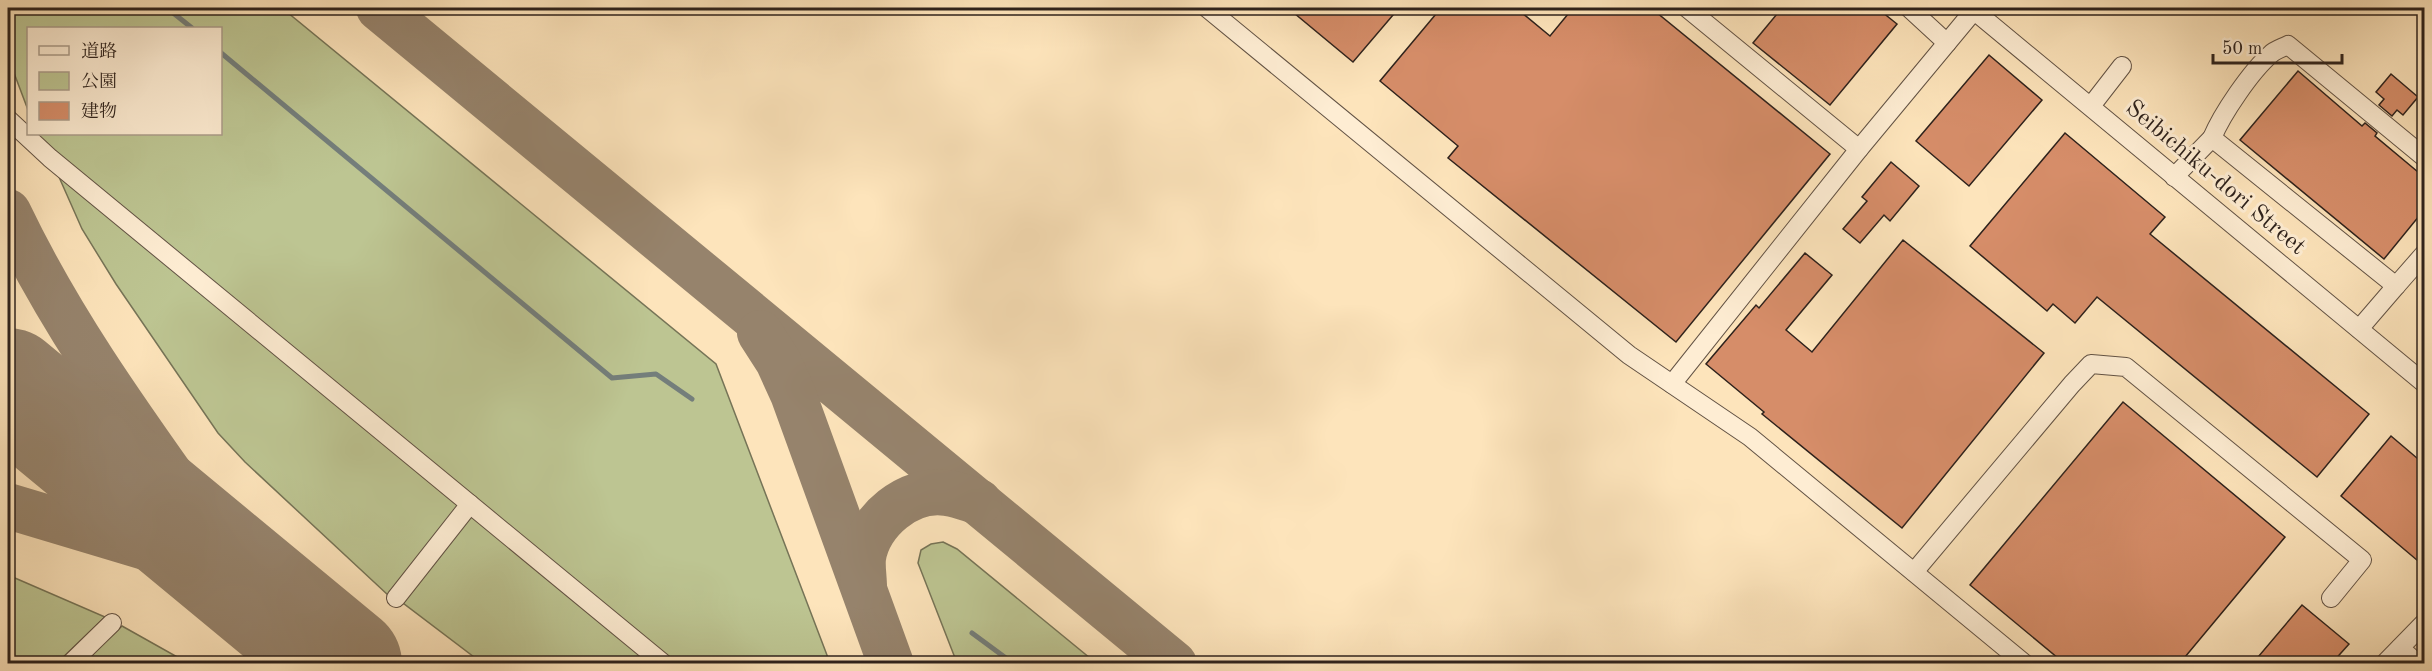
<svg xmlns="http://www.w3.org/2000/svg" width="2432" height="671" font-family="'Old Standard TT','Noto Serif JP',serif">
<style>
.green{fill:#bdc592;stroke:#767457;stroke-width:1.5}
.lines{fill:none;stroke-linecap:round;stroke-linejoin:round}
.stream{stroke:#747e7b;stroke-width:5}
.taxiway{stroke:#96836c;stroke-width:46}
.runway{stroke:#96836c;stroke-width:116}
.building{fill:#d68d69;stroke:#2e221c;stroke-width:1.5}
.minor-casing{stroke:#625244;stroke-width:20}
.minor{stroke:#feedd3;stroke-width:18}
.labels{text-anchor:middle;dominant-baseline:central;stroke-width:6;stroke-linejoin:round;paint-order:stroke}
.street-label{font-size:24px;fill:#2e221c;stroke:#feedd3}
</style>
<rect width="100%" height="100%" fill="#fde4bb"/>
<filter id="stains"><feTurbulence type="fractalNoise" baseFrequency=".00333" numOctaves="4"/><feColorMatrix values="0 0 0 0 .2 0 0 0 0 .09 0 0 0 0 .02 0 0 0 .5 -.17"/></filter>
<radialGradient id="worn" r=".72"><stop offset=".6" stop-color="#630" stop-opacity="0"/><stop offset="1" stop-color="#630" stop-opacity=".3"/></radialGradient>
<g class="green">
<path d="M8 8H282L716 364 830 663H676L42 142 38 134H220V28H28V110L8 57Z"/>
<path d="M55 168 457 505V514L389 596 245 462 218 433 116 284 82 229Z"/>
<path d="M469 514 652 663H482L403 603Z"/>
<path d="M943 542 957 549 1096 663H957L918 563 921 550 931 544Z"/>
<path d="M8 575 105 617 57 663H8Z"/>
<path d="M122 626 188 663H83Z"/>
</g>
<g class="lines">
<g class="stream">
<path d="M167 8 192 28"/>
<path d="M220 52 612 378 656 374 692 399"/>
<path d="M972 633 1014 664"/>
</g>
<g class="taxiway">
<path d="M379 8 1174 664"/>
<path d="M8 212C73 348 162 460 247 583"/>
<path d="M760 333 778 361 793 394 891 664"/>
<path d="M8 506 235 574"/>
<path d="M864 587C864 578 862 567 863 558 868 521 909 487 947 493 958 494 969 499 979 502"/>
</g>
<path class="runway" d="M8 386 344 664"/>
</g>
<g class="building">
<path d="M1288 8H1399L1353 62Z"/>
<path d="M1441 8H1516L1550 36 1573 8H1651L1830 154 1676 342 1448 158 1458 146 1380 81Z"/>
<path d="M1782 8H1877L1897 24 1830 105 1753 43Z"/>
<path d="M1989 55 2042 100 1969 186 1916 141Z"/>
<path d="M2298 71 2362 126 2365 123 2377 133 2375 136 2424 177V210L2384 259 2240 140Z"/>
<path d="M2391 74 2418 97 2403 115 2397 110 2392 116 2379 105 2384 99 2376 92Z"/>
<path d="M2065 133 2165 217 2150 234 2369 414 2317 477 2097 297 2075 323 2053 304 2047 311 1970 246Z"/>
<path d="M1891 162 1919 186 1890 221 1884 215 1860 243 1843 229 1867 201 1862 197Z"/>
<path d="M1903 240 2044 353 1902 528 1762 414 1764 412 1706 364 1756 305 1759 308 1805 253 1832 275 1786 330 1812 352Z"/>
<path d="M2123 402 2285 537 2180 663H2064L1970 585Z"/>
<path d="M2391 436 2424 464V566L2341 496Z"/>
<path d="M2302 605 2349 644 2332 663H2253Z"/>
</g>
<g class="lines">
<g class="minor-casing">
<g id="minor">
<path d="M1207 8 1629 355 1750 437 2025 664"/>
<path d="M1687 8 1859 149"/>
<path d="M1909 8 1947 43"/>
<path d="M1971 8 2424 383"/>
<path d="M2091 106 2122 66"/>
<path d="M8 119 50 158 664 664"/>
<path d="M2212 138C2222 114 2251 71 2271 54 2275 50 2282 48 2288 45L2424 157"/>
<path d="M2174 177 2212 138 2396 286 2359 329"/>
<path d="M2396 286 2424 254"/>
<path d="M1672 384 1859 149 1976 8"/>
<path d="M1914 572 2072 384 2091 364 2126 367 2362 560 2331 598"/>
<path d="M396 598 470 504"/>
<path d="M2400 648 2418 664"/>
<path d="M70 664 112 623"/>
<path d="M2384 664 2424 623"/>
</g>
</g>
<use href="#minor" class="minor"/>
</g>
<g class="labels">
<g class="street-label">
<text transform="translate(2215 178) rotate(40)">Seibichiku-dori Street</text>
</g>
</g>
<rect width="2432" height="671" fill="none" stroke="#fde4bb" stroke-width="30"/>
<rect x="9" y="9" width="2414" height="653" fill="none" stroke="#2e221c" stroke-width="3"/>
<rect x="15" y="15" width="2402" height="641" fill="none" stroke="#2e221c" stroke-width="1.5"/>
<rect x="27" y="27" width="195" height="108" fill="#feedd3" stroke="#ab9c8a" stroke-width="1.5"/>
<rect x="39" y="46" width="30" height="9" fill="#feedd3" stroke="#ab9c8a" stroke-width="1.5"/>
<text x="81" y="57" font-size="18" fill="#2e221c">道路</text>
<rect x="39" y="72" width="30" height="18" fill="#bdc592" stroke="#ab9c8a" stroke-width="1.5"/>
<text x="81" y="87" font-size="18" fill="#2e221c">公園</text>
<rect x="39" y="102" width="30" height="18" fill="#d68d69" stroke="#ab9c8a" stroke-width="1.5"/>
<text x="81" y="117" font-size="18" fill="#2e221c">建物</text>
<path d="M2213 54v9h129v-9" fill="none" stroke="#2e221c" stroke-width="3"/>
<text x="2222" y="54" font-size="18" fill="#2e221c" stroke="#feedd3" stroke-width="4.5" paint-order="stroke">50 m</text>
<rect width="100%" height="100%" filter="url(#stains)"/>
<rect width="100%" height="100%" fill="url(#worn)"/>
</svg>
